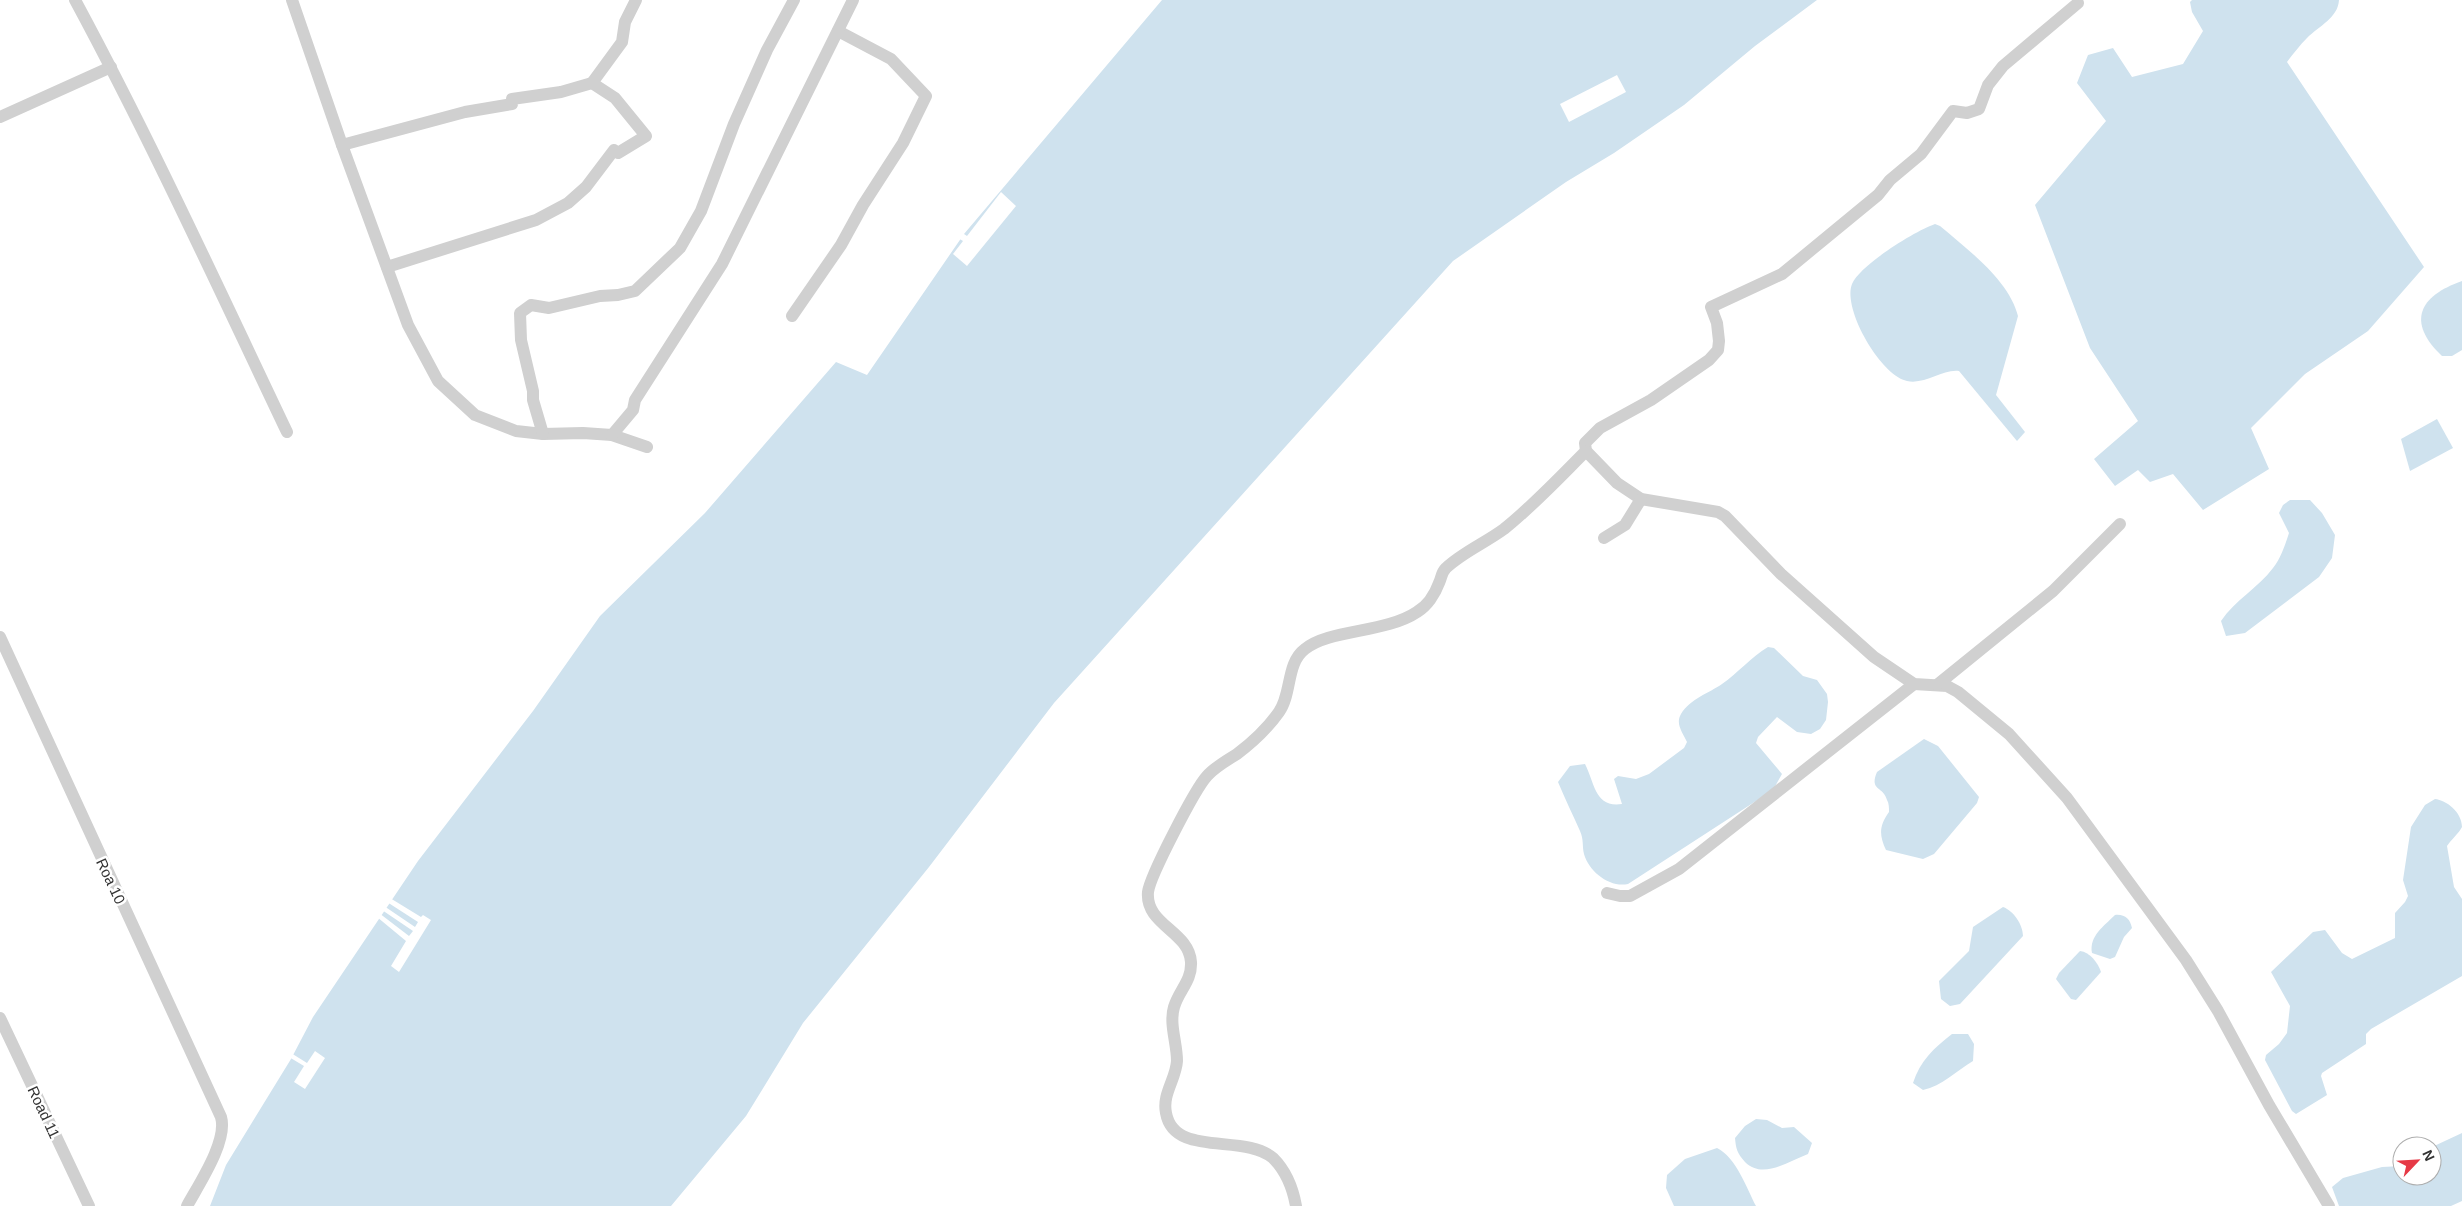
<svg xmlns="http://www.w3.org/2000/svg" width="2462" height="1206" font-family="Arial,sans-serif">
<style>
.water{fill:#cfe2ee}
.pier{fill:#fff}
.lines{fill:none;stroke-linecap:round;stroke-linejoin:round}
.minor{stroke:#d0d0d0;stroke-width:12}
.labels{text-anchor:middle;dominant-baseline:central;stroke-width:5;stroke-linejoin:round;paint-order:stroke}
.street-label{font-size:15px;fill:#333;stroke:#fff}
</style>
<rect width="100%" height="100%" fill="#fff"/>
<g class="water">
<path d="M1162 0H1817L1755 46 1684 105 1614 153 1566 182 1453 261 1054 703 929 867 803 1023 746 1116 671 1206H210L226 1165 291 1059 313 1017 418 861 533 711 600 616 705 513 836 362 867 375 964 234Z"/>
<path d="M2192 0H2339C2338 18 2319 26 2307 38 2300 45 2293 54 2287 62L2424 267 2368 331 2305 374 2251 428 2269 469 2203 510 2173 474 2150 482 2138 470 2115 486 2094 459 2138 421 2090 348 2035 205 2106 121 2077 83 2088 55 2113 48 2132 77 2183 64 2203 31 2192 12 2190 2Z"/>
<path d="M1935 224 1940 226C1967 249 2009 280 2018 316L1996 395 2025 432 2017 441 1959 371C1942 369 1925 385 1907 381 1881 376 1842 309 1852 284 1860 265 1915 231 1935 224Z"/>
<path d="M2462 281V350L2452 356H2442C2406 322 2419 296 2462 281Z"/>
<path d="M2437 419 2453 448 2410 471 2401 439Z"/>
<path d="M2290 500H2310L2322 513 2335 535 2332 558 2319 577 2245 633 2226 636 2221 621C2235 600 2258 588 2273 568 2281 558 2285 545 2289 533L2279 513 2283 505Z"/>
<path d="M1768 647 1774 648 1803 676 1817 680 1827 694 1828 702 1826 720 1820 729 1811 734 1797 732 1777 717 1758 737 1756 743 1782 774 1773 790 1628 884C1610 888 1589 872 1584 854 1582 846 1584 840 1580 831 1573 815 1565 799 1558 782L1570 766 1585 764C1595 784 1595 808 1622 804L1614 779 1618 776 1636 779 1649 774 1684 748 1687 742C1683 733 1675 724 1681 714 1690 699 1709 693 1722 684 1738 673 1751 657 1768 647Z"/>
<path d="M1924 739 1938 746 1979 797 1977 803 1934 854 1923 859 1886 850C1879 835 1879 826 1889 812 1889 808 1889 803 1887 800 1883 786 1869 791 1877 772Z"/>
<path d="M2435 799C2446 800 2462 812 2462 827 2459 833 2451 840 2447 846L2454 887 2462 899V976L2371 1029 2366 1034V1044L2322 1073 2321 1076 2327 1095 2296 1114 2292 1111 2265 1060 2266 1055 2279 1044 2287 1033 2290 1006 2271 972 2313 932 2325 930 2342 953 2352 959 2395 938V913L2405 902 2408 896 2403 880 2411 827 2425 805Z"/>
<path d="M2003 907C2014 911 2023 925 2023 936L1960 1004 1950 1006 1941 999 1939 981 1969 951 1973 927Z"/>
<path d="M2115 915C2125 914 2130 919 2132 928L2124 937 2115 957 2110 959 2092 953C2089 936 2104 926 2115 915Z"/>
<path d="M2080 951C2090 952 2098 963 2101 972L2076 1000 2071 999 2056 979 2059 973Z"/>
<path d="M1952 1034H1968L1974 1044 1973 1061C1956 1071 1942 1086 1923 1090L1913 1083C1920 1061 1934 1048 1952 1034Z"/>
<path d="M1756 1119 1767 1120 1782 1128 1794 1127 1812 1143 1808 1154C1789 1161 1763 1180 1745 1162 1737 1153 1736 1149 1735 1138L1745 1126Z"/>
<path d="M2462 1133V1201L2451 1206H2339L2332 1187 2343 1178 2382 1167 2402 1166V1176H2432V1147Z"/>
<path d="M1717 1148C1736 1157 1747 1189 1756 1206H1674L1666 1188 1667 1175 1685 1159Z"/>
</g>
<g class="pier">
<path d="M1617 75 1626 92 1569 122 1560 104Z"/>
<path d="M1001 192 1016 206 967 266 953 254 963 241 958 238 961 232 967 236Z"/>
<path d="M390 898 421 917 423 915 431 920 399 972 391 966 406 941 377 917 379 913 409 936 413 931 382 910 384 906 415 927 418 922 387 902Z"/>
<path d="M315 1051 325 1058 305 1089 294 1082 304 1066 289 1057 291 1053 307 1063Z"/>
</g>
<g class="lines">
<g class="minor">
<path d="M75 0C151 141 218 287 287 432"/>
<path d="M292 0 342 145 408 325 438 381 475 415 516 431 543 434 583 433 612 435 647 447"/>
<path d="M2078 3 2003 66 1988 85 1979 109 1967 113 1953 111 1921 154 1890 180 1878 195 1782 274 1711 307 1717 323 1719 341 1718 350 1709 360 1651 400 1600 428 1585 443 1586 451 1617 483 1641 499 1718 512 1725 516 1781 574 1874 657 1914 684 1947 686 1958 692 2009 734 2067 798 2186 960 2218 1011 2269 1105 2329 1206"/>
<path d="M0 117 111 67"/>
<path d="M342 145 465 112 512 104V99L561 92 592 83"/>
<path d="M387 267 536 220 568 203 586 187 614 150 618 153 646 136 615 98 592 83 622 42 625 22 636 0"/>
<path d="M792 316 841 245 863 205 903 143 926 96 891 59 838 31"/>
<path d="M543 434 533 400V391L521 340 520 313 531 305 549 308 600 296 618 295 635 291 680 248 701 211 734 124 767 50 794 0"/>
<path d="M612 435 633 410 635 400 722 264 853 0"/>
<path d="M1604 538 1625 525 1641 499"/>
<path d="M0 637 221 1117C228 1141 199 1184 187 1206"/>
<path d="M1937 685 2053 591 2120 524"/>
<path d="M1607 893 1620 896H1630L1679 869 1914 684"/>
<path d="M0 1018 89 1206"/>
<path d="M1296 1206C1293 1189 1286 1171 1273 1158 1244 1133 1174 1158 1166 1113 1162 1094 1176 1079 1177 1061 1177 1043 1169 1024 1174 1007 1179 990 1192 981 1191 962 1189 931 1145 925 1148 892 1150 876 1195 789 1207 776 1215 767 1226 761 1237 754 1253 742 1267 729 1279 712 1292 694 1286 663 1305 649 1329 629 1386 633 1417 612 1427 606 1435 594 1439 583 1442 577 1441 573 1446 568 1463 552 1485 543 1504 529 1533 506 1560 477 1586 451"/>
</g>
</g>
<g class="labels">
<g class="street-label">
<text transform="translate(111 881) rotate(65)">Roa 10</text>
<text transform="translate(44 1112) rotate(65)">Road 11</text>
</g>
</g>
<g transform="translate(2417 1161) rotate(65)"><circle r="24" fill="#ffffff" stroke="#adadad"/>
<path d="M0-4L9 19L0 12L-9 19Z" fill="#e63946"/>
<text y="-8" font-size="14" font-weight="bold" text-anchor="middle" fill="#333333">N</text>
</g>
</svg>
